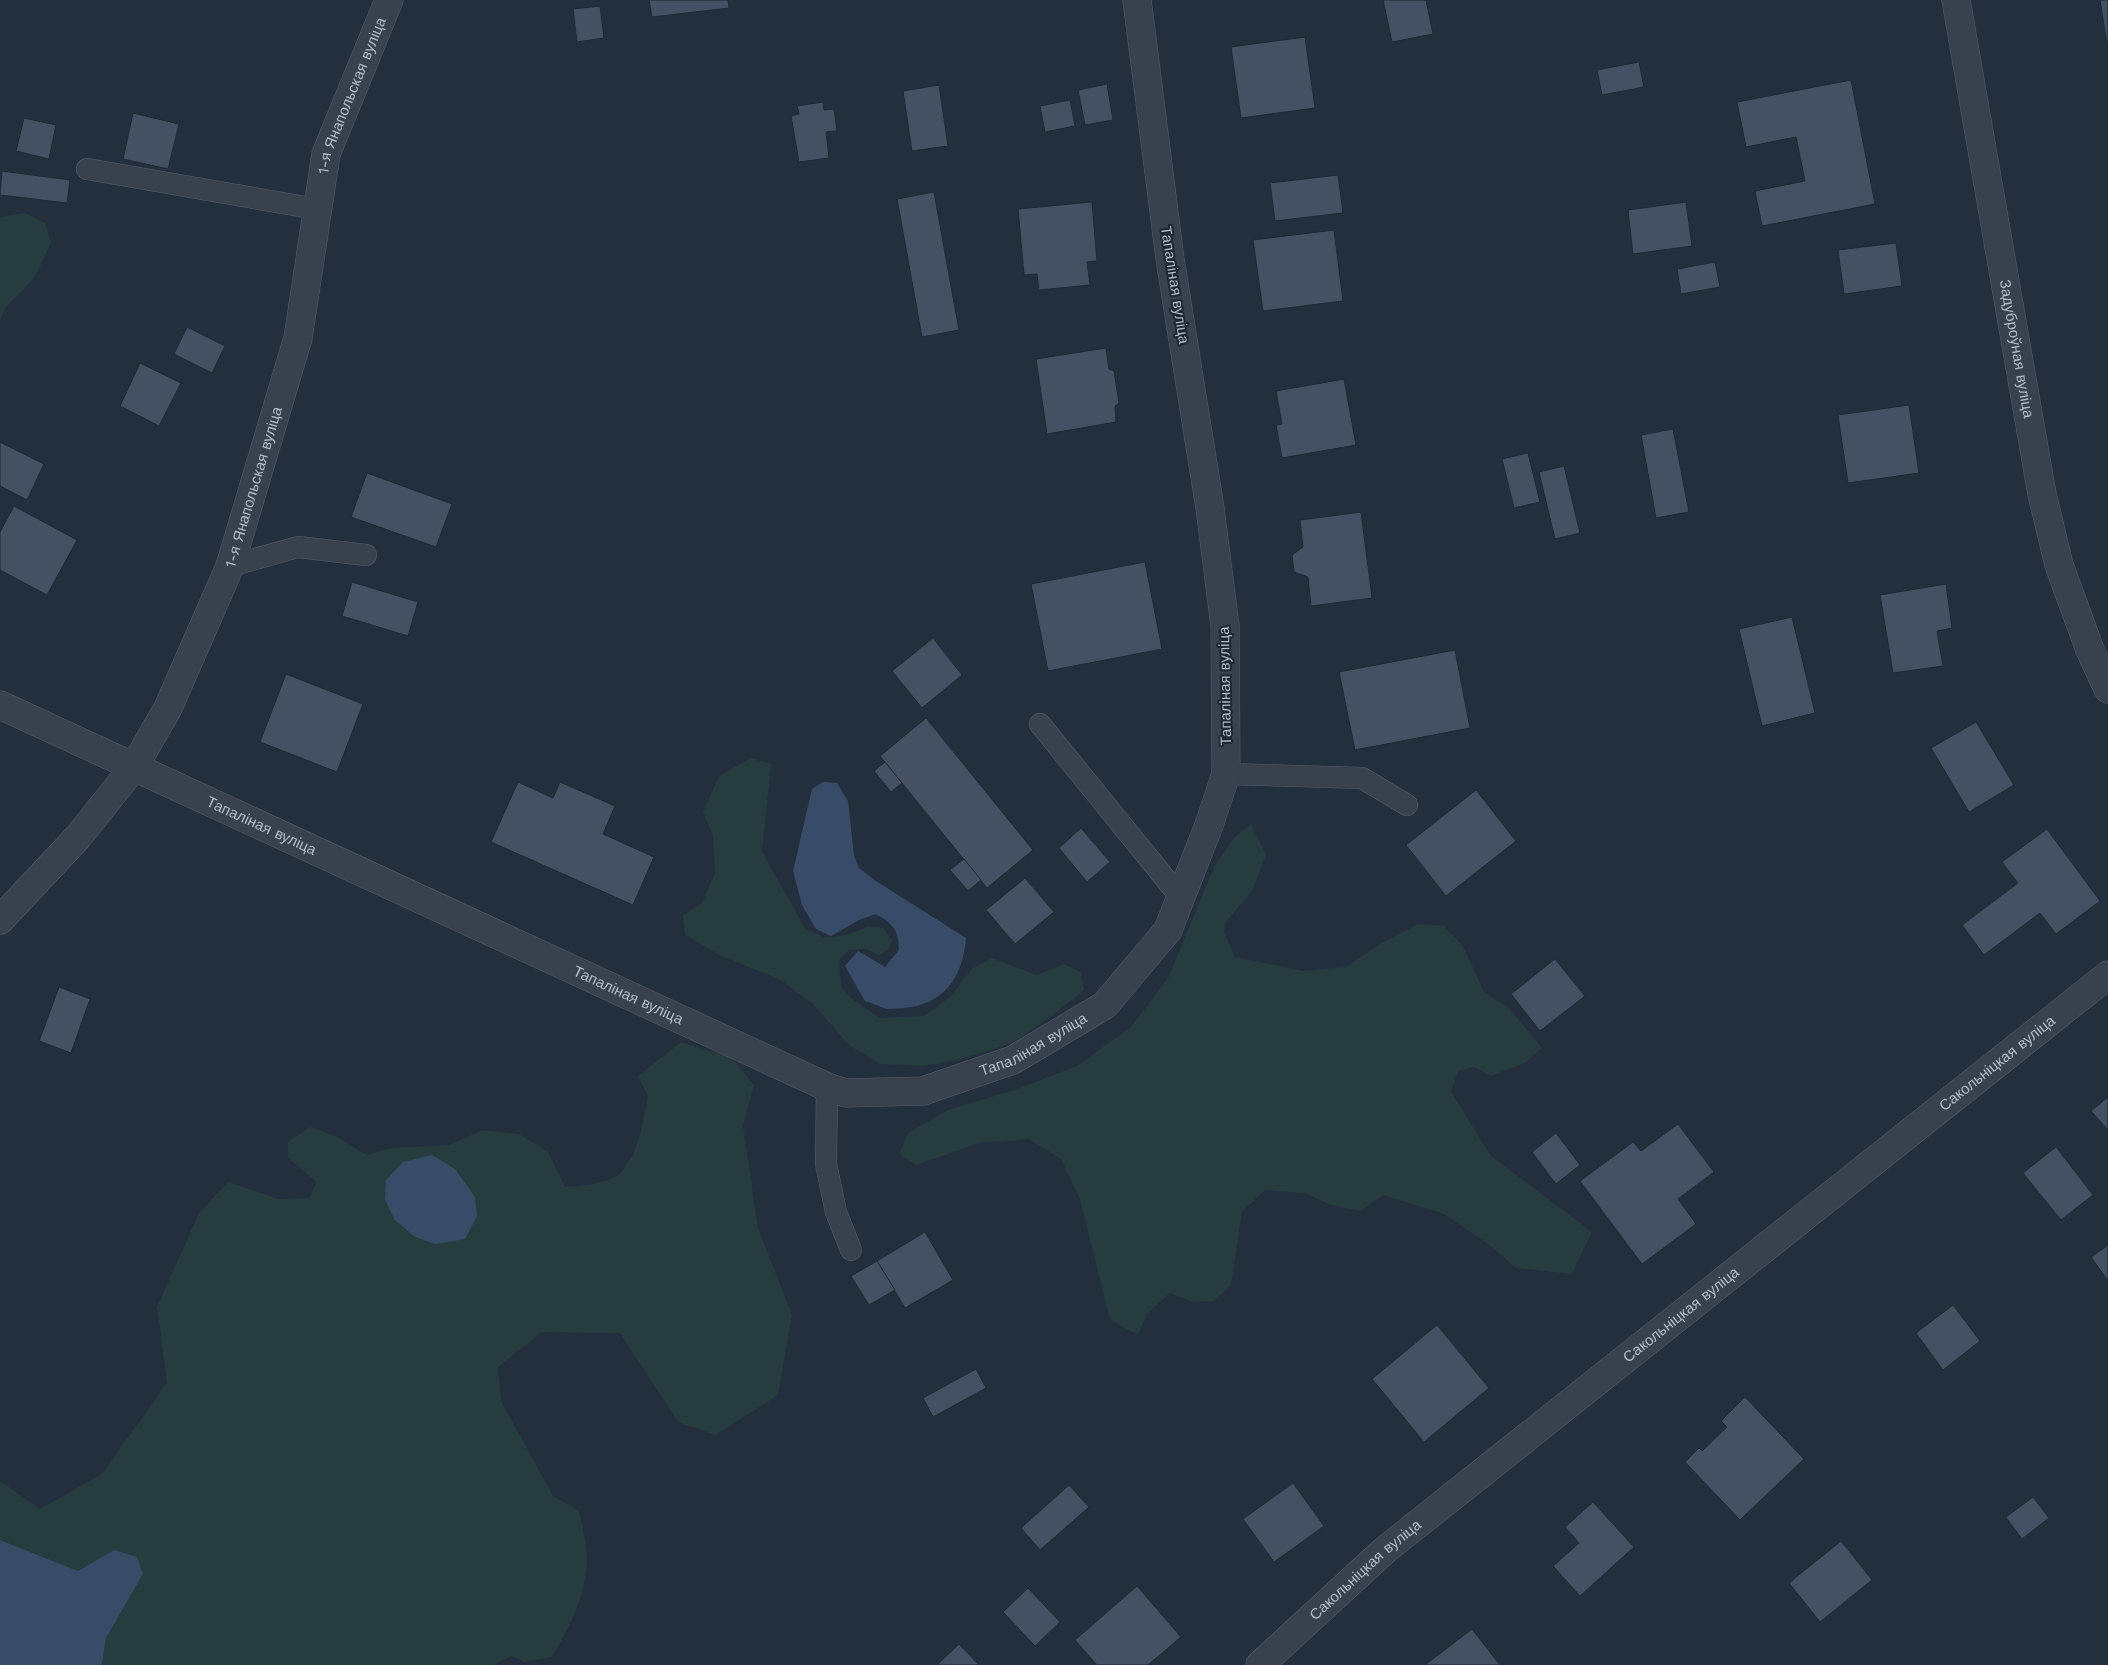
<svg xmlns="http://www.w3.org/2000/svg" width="2108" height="1665" font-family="'Work Sans',sans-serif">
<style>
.green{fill:#263c3f}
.water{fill:#394c67}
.building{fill:#455162;stroke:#1f2835}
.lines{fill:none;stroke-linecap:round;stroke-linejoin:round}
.lane-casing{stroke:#565f6c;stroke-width:22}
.street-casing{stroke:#565f6c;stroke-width:29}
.lane{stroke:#38414e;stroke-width:21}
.street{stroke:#38414e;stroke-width:28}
.labels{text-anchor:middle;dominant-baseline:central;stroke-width:4;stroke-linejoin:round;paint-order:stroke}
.street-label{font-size:15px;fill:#b4bcc9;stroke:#1d2633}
</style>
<rect width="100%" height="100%" fill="#242f3e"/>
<g class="green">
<path d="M25 213 45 223 51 243 35 277 5 308 0 320V217Z"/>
<path d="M751 758 771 764 762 852 805 928 825 938 849 934 867 927 883 928 892 940 889 949 879 955 866 949 849 950 839 961 841 987 851 998 880 1018 924 1016 951 996 972 969 991 958 1037 975 1064 964 1081 972 1084 990 1057 1012 1012 1043 961 1059 924 1066 880 1064 849 1045 813 1004 779 979 721 956 685 935 683 915 702 903 715 873 713 836 703 812 719 776Z"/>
<path d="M1251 824 1266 855 1252 891 1225 923 1224 932 1235 957 1304 971 1346 967 1382 943 1418 924 1444 926 1463 946 1484 992 1509 1008 1542 1048 1525 1063 1491 1076 1474 1067 1458 1071 1451 1092 1491 1156 1592 1232 1572 1274 1516 1268 1491 1246 1444 1214 1383 1195 1361 1211 1331 1205 1304 1193 1265 1190 1242 1212 1231 1285 1214 1301 1193 1302 1170 1293 1147 1314 1138 1335 1110 1320 1080 1199 1061 1159 1029 1139 979 1143 916 1165 899 1154 908 1133 948 1110 1014 1090 1077 1066 1131 1027 1168 978 1214 867 1234 838Z"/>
<path d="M681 1042 731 1057 754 1085 743 1125 758 1228 792 1315 778 1395 716 1435 678 1422 620 1333 542 1332 498 1367 501 1401 553 1496 579 1511C582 1525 587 1542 587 1557 587 1594 570 1626 552 1657L524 1662 511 1656 493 1665H102L106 1638 143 1574 114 1550 78 1571 0 1540V1481L40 1509 102 1474 167 1383 157 1307 199 1213 228 1182 278 1199 309 1198 317 1182 288 1158V1142L310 1127 335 1136 367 1155 392 1148 449 1145 483 1130 519 1134 548 1152 565 1187C578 1187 608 1183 618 1175 640 1155 642 1123 648 1096L638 1076Z"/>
</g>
<g class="water">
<path d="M823 782 837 783 848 801 854 856 859 868 876 881 966 938C963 977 944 1005 903 1008 898 1008 892 1009 887 1009 880 1007 872 1003 865 1001L845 966 858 951 885 967 899 950C898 929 894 925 876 914L861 919 831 936 816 929 802 905 793 871 812 789Z"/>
<path d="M432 1155 455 1169 475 1197 477 1216 465 1239 435 1244 415 1237 395 1220 385 1200 386 1180 403 1162Z"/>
<path d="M0 1540 78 1571 114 1550 137 1557 143 1574 106 1638 102 1665H0Z"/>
</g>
<g class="building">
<path d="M649 0H728L729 8 652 17Z"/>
<path d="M1383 0H1426L1433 34 1392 42Z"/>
<path d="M2100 0H2108V51Z"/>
<path d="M600 6 604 38 577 42 573 9Z"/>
<path d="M1305 37 1315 108 1241 118 1231 47Z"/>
<path d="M1639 62 1644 87 1602 95 1597 70Z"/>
<path d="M1851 80 1875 204 1762 226 1755 191 1805 181 1796 137 1746 147 1737 102Z"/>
<path d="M1107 84 1113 120 1085 125 1078 90Z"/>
<path d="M939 85 948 146 912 151 903 91Z"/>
<path d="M1070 100 1075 126 1045 132 1040 106Z"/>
<path d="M823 102 824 110 834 109 837 131 826 132 829 158 799 162 791 116 799 114 797 106Z"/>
<path d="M133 113 179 124 168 169 123 159Z"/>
<path d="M24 118 56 125 49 159 16 151Z"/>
<path d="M2 171 70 180 67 203 0 195Z"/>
<path d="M1338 175 1343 213 1275 221 1270 183Z"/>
<path d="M934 192 959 330 922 337 897 199Z"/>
<path d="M1092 202 1097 261 1087 262 1090 285 1039 290 1037 274 1024 275 1018 209Z"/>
<path d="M1686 202 1692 246 1633 254 1628 210Z"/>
<path d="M1334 230 1343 301 1263 311 1253 240Z"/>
<path d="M1896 243 1902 286 1844 294 1838 250Z"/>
<path d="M1715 262 1720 287 1681 294 1677 269Z"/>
<path d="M187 327 225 346 212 373 174 354Z"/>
<path d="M1106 348 1109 369 1114 371 1119 403 1115 406 1116 422 1047 434 1036 359Z"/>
<path d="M140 363 181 383 159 426 120 406Z"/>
<path d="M1344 379 1356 445 1282 458 1276 425 1282 424 1276 391Z"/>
<path d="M1909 405 1919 473 1848 483 1838 415Z"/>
<path d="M1673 429 1689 512 1656 518 1641 435Z"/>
<path d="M0 442 44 464 27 500 0 486Z"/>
<path d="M1528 453 1540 502 1514 508 1502 459Z"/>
<path d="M1564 466 1580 533 1555 539 1539 472Z"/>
<path d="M367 473 452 504 436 547 351 517Z"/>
<path d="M14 506 77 540 47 595 0 570V532Z"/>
<path d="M1361 512 1372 598 1311 606 1308 577 1294 572 1292 555 1303 547 1300 520Z"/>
<path d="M1145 562 1162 649 1048 671 1031 584Z"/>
<path d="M352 582 418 602 408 636 342 616Z"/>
<path d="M1946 584 1952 628 1937 631 1943 666 1893 673 1880 595Z"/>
<path d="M1792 617 1815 713 1762 726 1739 629Z"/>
<path d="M933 638 962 675 922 708 892 671Z"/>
<path d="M1455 650 1470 728 1355 750 1339 672Z"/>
<path d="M286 674 363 704 337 772 260 742Z"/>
<path d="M926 718 1033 850 987 888 880 756Z"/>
<path d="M1976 722 2014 785 1969 812 1931 748Z"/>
<path d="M885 762 902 783 891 792 874 771Z"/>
<path d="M518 782 553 798 560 782 615 806 603 834 654 857 633 905 491 842Z"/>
<path d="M1476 790 1516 841 1446 896 1406 845Z"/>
<path d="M1081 828 1110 862 1087 882 1059 848Z"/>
<path d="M2047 829 2100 901 2056 934 2040 913 1984 955 1962 925 2018 883 2002 862Z"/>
<path d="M964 859 981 880 968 891 950 870Z"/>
<path d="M1025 878 1054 912 1015 944 986 910Z"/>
<path d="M1555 959 1585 996 1540 1031 1511 994Z"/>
<path d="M59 987 90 999 71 1053 39 1041Z"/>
<path d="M2108 1097V1130L2091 1111Z"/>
<path d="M1678 1124 1714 1172 1678 1199 1696 1224 1642 1264 1580 1181 1633 1142 1641 1151Z"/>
<path d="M1556 1133 1580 1165 1556 1184 1532 1152Z"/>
<path d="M2056 1147 2093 1195 2061 1220 2023 1173Z"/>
<path d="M925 1232 953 1280 905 1308 877 1261Z"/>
<path d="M2108 1245V1281L2091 1257Z"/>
<path d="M877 1261 895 1290 869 1305 851 1276Z"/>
<path d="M1953 1305 1980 1341 1943 1370 1916 1333Z"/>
<path d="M1437 1325 1489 1388 1424 1442 1372 1379Z"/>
<path d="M976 1369 986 1388 933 1417 923 1398Z"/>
<path d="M1745 1397 1804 1459 1740 1520 1685 1462 1699 1448 1702 1451 1727 1427 1721 1421Z"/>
<path d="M1293 1483 1324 1526 1274 1562 1243 1519Z"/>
<path d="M1069 1485 1089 1507 1040 1550 1021 1528Z"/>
<path d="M2033 1497 2049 1518 2022 1539 2006 1517Z"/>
<path d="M1593 1502 1634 1547 1580 1596 1553 1566 1579 1543 1565 1527Z"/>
<path d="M1841 1541 1872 1580 1820 1622 1789 1583Z"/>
<path d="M1137 1586 1181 1637 1148 1665H1097L1075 1640Z"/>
<path d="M1028 1588 1060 1622 1035 1646 1003 1612Z"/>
<path d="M1472 1629 1500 1665H1425Z"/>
<path d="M959 1644 979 1665H937Z"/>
</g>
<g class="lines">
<g class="lane-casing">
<g id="lane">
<path d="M87 169 317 209"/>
<path d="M230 566 298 547 366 555"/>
<path d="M1040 724 1181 898"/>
<path d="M1226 774 1362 778 1407 805"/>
<path d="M827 1087 826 1164 836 1212 851 1250"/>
</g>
</g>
<g class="street-casing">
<g id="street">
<path id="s1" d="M1956 0 2042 494 2059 565 2090 650 2108 689"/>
<path id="s2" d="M0 705 827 1087 846 1093 923 1091 1013 1060 1105 1005 1168 930 1209 825 1226 774 1225 626 1210 508 1170 259 1137 0"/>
<path id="s3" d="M0 920 78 837 134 767 168 708 230 566 298 338 326 154 389 0"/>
<path id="s4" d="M1260 1665 1385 1550 2108 975"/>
</g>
</g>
<use href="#lane" class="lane"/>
<use href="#street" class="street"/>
</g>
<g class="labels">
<g class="street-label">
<text stroke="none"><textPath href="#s3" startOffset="914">1-я Янапольская вуліца</textPath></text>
<text transform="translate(1175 285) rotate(81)">Тапаліная вуліца</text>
<text stroke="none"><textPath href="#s1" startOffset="354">Задуброўная вуліца</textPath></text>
<text stroke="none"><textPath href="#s3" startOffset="509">1-я Янапольская вуліца</textPath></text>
<text transform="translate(1225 686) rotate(-91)">Тапаліная вуліца</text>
<text stroke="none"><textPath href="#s2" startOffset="288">Тапаліная вуліца</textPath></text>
<text stroke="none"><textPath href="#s2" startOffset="692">Тапаліная вуліца</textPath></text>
<text stroke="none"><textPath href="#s2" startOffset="1128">Тапаліная вуліца</textPath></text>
<text stroke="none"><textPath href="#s4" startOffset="952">Сакольніцкая вуліца</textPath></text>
<text stroke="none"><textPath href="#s4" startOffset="548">Сакольніцкая вуліца</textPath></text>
<text stroke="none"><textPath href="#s4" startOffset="142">Сакольніцкая вуліца</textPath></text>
</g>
</g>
</svg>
